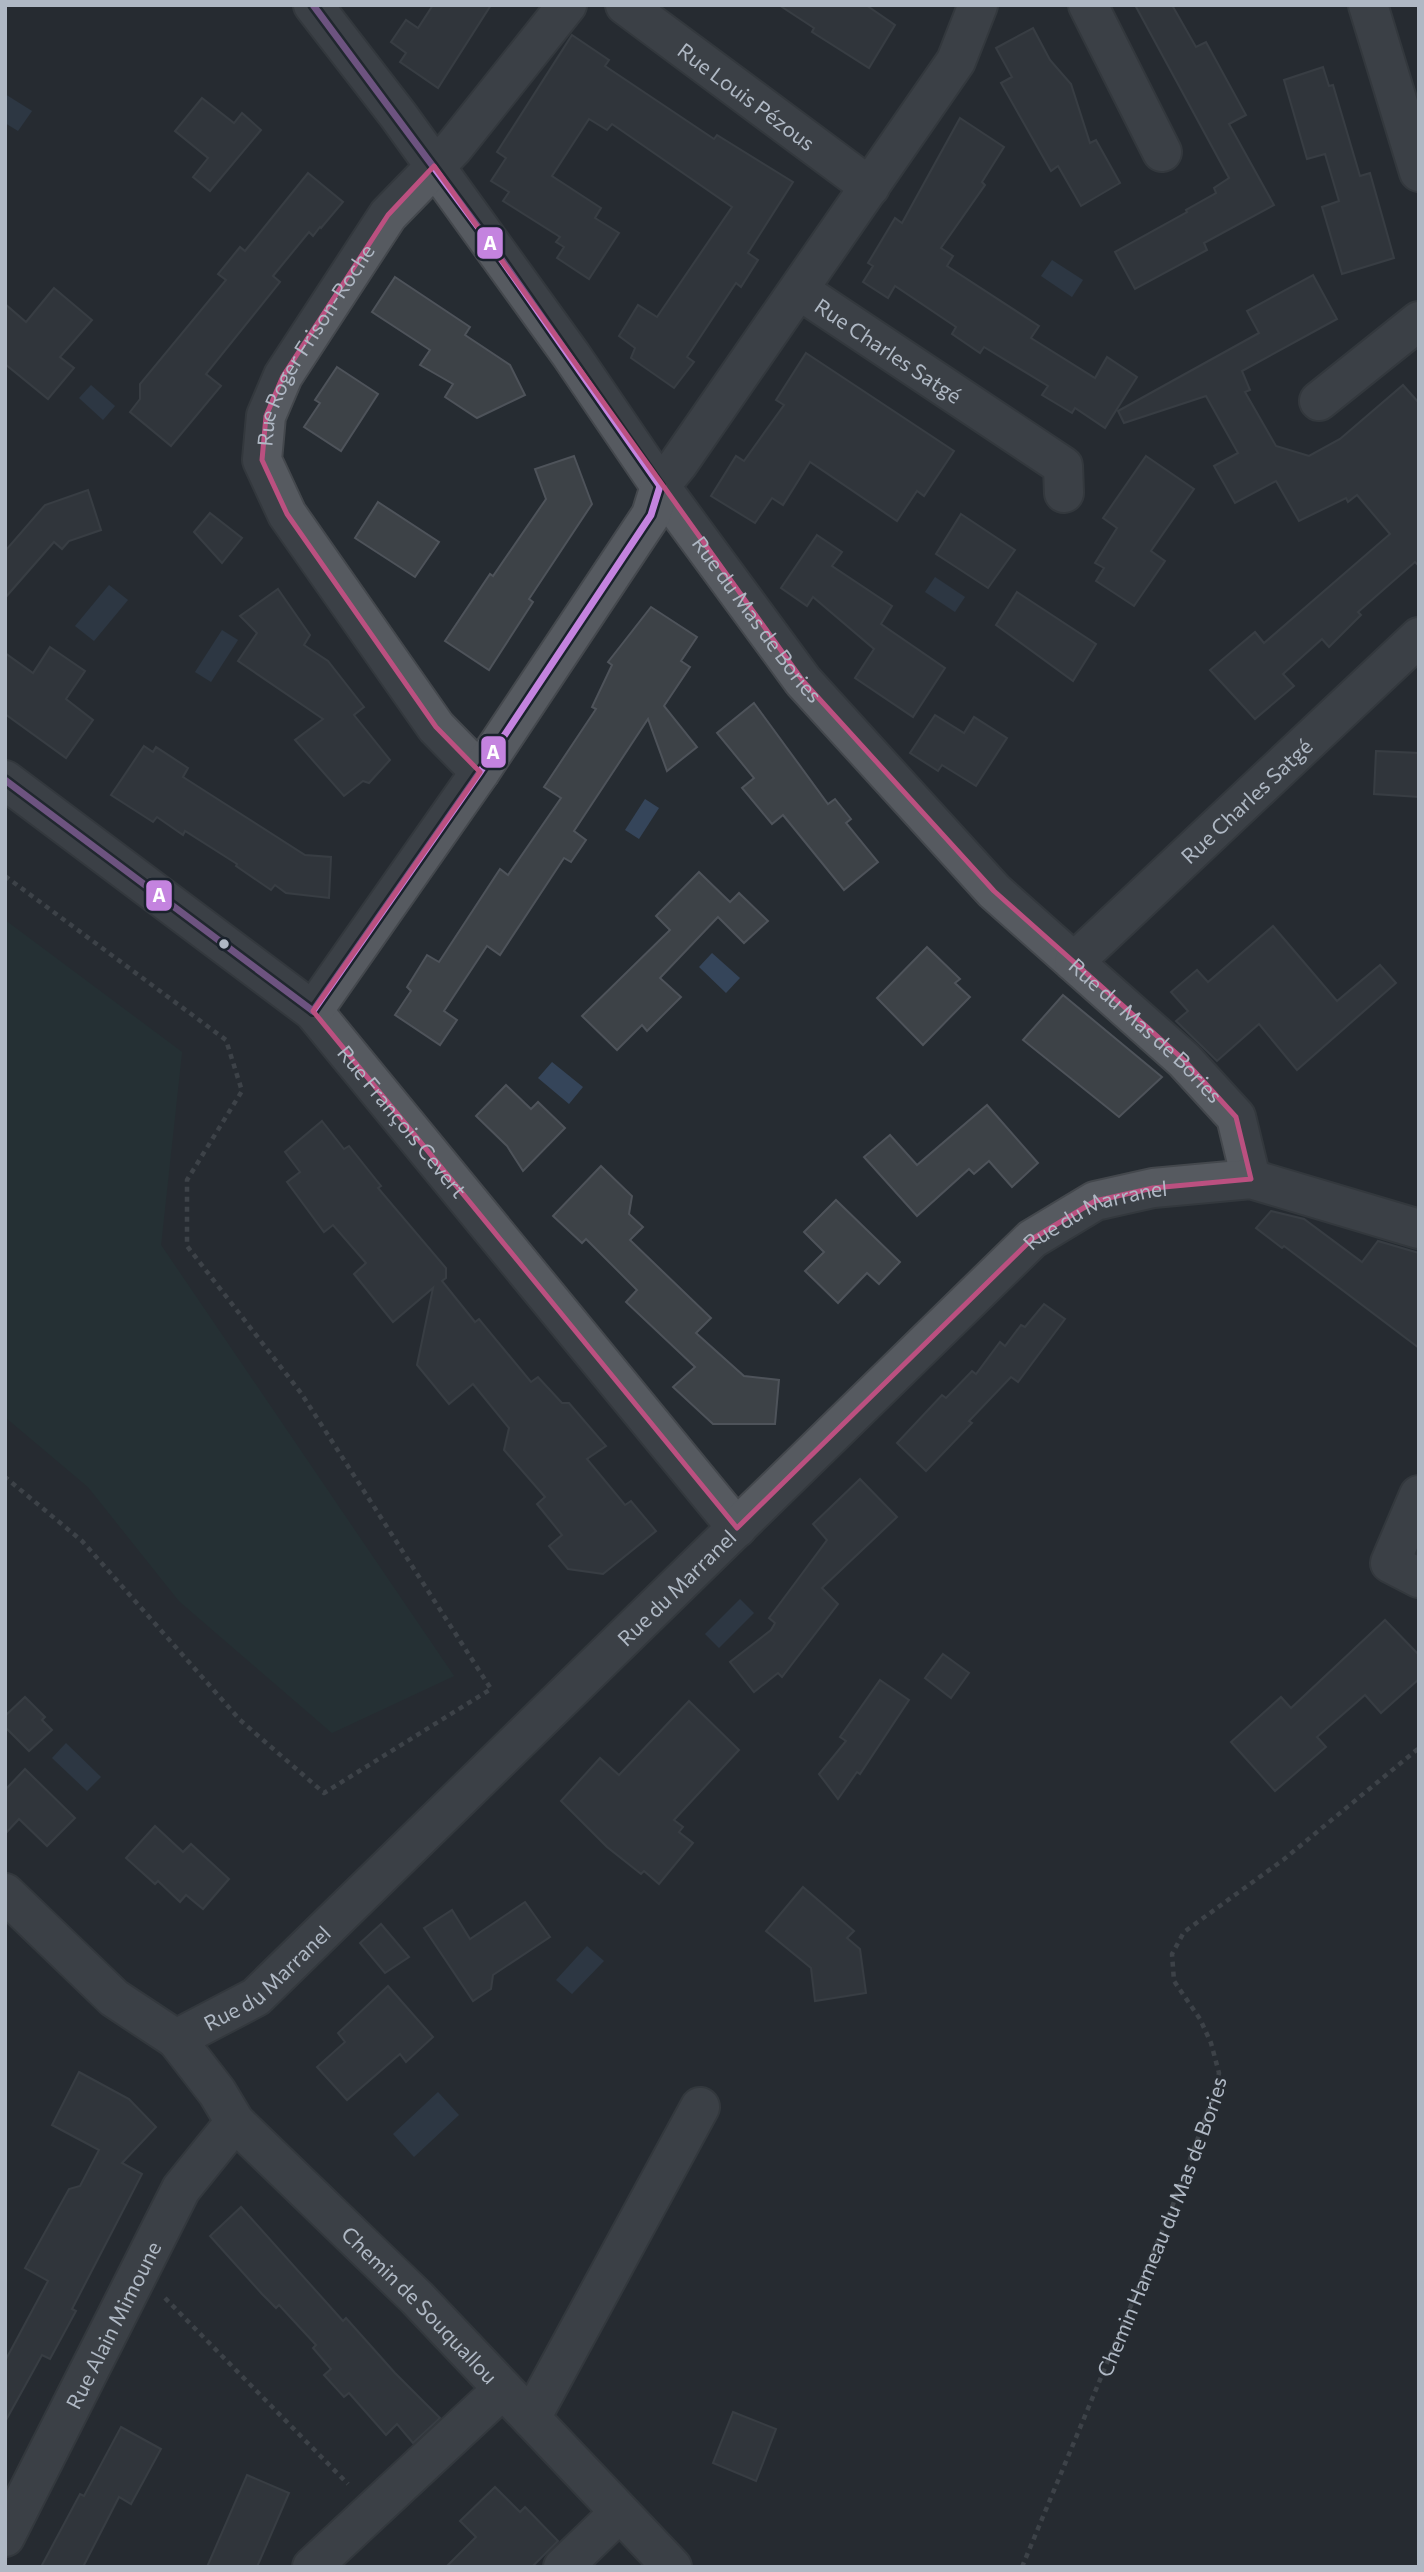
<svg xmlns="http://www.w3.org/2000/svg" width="1424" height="2572" font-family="Commissioner,sans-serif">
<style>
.green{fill:#243738}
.water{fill:#35455a}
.building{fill:#3d4247;stroke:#4e535a;stroke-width:2}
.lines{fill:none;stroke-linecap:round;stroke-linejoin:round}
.minor-casing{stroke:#44484d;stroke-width:42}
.path{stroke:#595e64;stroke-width:4.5;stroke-dasharray:5 5;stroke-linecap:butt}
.minor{stroke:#565a60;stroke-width:38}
.bus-1-casing{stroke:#1a222c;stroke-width:12}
.bus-1{stroke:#c483df;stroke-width:7}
.marked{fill:none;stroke:#bb5080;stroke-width:5;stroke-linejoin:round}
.bus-dot{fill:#afb8c4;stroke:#1a222c;stroke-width:2.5}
.labels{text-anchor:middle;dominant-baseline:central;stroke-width:5;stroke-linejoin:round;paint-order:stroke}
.street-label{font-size:21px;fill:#afb8c4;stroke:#1a222c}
.line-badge{stroke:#1a222c;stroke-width:2.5}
.badge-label{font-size:19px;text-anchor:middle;font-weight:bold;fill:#fff}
</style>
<rect width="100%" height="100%" fill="#262c32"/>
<path class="green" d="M5 920 182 1052 161 1245 454 1676 332 1733 179 1601 88 1487 5 1417Z"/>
<g class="water">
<path d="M5 94 32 111 18 131 5 123Z"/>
<path d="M1052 260 1083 280 1072 297 1041 276Z"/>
<path d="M91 385 115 406 103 420 79 398Z"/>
<path d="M935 577 965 597 955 612 925 592Z"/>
<path d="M109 585 128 600 94 641 75 626Z"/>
<path d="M222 630 238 640 211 682 195 672Z"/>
<path d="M645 799 659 808 639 839 625 830Z"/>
<path d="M712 953 740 978 726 993 699 967Z"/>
<path d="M552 1062 583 1087 569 1104 538 1078Z"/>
<path d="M740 1599 754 1613 719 1648 705 1634Z"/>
<path d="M66 1743 101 1777 87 1791 52 1758Z"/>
<path d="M587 1946 604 1961 572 1994 556 1980Z"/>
<path d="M438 2092 459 2115 414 2157 393 2134Z"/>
</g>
<g class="building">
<path d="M433 5H491L438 88 400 62 406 53 391 42 406 20 418 28Z"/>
<path d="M779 5H866L895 25 869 68 812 32 814 28Z"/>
<path d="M1135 5H1172L1196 47 1206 42 1246 115 1229 124 1274 205 1204 243 1207 250 1135 289 1115 252 1187 212 1186 210 1216 193 1214 188 1229 178Z"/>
<path d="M1033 28 1050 60 1071 84 1090 143 1096 140 1120 183 1081 206 1058 166 1051 171 1001 83 1012 77 996 48Z"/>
<path d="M572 35 609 60 605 66 714 139 717 135 793 182 748 253 758 260 741 287 736 283 687 357 694 362 674 388 631 358 635 348 619 336 638 305 657 317 732 207 612 124 607 130 589 119 552 176 601 208 595 218 619 233 589 279 557 258 564 247 556 242 560 237 503 201 509 192 491 181 506 158 497 152Z"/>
<path d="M1323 67 1329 86 1333 85 1360 176 1370 173 1394 258 1342 274 1322 207 1339 201 1325 154 1307 159 1284 80Z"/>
<path d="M202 98 234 123 242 113 261 130 210 191 193 177 208 158 175 131Z"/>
<path d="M960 118 1004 147 982 182 985 185 941 248 953 256 947 266 1039 326 1031 338 1095 378 1107 357 1137 377 1105 428 1075 408 1072 413 1042 395 1048 386 984 347 980 353 952 334 956 327 895 286 888 298 863 282 873 266 868 263 895 218 902 223Z"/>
<path d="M308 173 343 202 321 228 320 227 313 236 309 232 273 276 280 282 206 374 221 386 171 446 130 412 140 399V384L226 280 218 274 240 247 245 251Z"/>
<path d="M1313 275 1337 319 1242 371 1250 390 1245 392 1276 446 1309 456 1340 439 1403 385 1419 403V566L1415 562 1358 612 1361 615 1329 647 1322 639 1283 674 1294 686 1255 719 1210 670 1255 632 1264 643 1390 534 1357 495 1348 502 1346 498 1299 521 1276 481 1235 503 1214 466 1238 453 1206 396 1124 423 1118 411 1259 333 1247 311Z"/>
<path d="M395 277 470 327 465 335 510 365 525 395 477 418 445 397 453 384 420 365 430 350 372 312Z"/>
<path d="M54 288 92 320 60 357 74 368 48 399 5 364V304L26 322Z"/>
<path d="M806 353 954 451 924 496 917 491 897 521 810 462 783 505 772 498 755 523 711 496 736 456 744 461 784 405 776 400Z"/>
<path d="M337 367 378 394 341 451 304 427 320 403 315 400Z"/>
<path d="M574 456 592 504 529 599 533 602 489 670 445 641 490 574 493 576 546 499 535 469Z"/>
<path d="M1146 456 1194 489 1151 551 1165 561 1134 606 1096 581 1104 568 1095 563 1117 528 1103 518Z"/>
<path d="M88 490 101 530 69 541 62 549 54 542 5 598V551L45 505Z"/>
<path d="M378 502 439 542 415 577 355 538Z"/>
<path d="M210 513 242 538 222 563 194 532Z"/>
<path d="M961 514 1015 550 988 588 936 554Z"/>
<path d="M817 535 842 552 832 566 892 606 881 624 945 668 913 717 855 678 874 649 813 597 807 606 781 588Z"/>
<path d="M278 589 310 635 304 645 328 661 364 707 354 715 390 760 369 783 363 781 344 796 295 740 323 719 238 661 257 633 240 616Z"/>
<path d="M1017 592 1096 644 1073 681 996 625Z"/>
<path d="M651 607 697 637 681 661 690 667 664 706 697 747 667 771 648 719 574 831 586 840 571 862 564 858 500 955 487 946 444 1011 457 1020 440 1045 395 1015 411 991 407 987 427 955 439 962 500 869 508 875 561 798 544 787 596 709 592 707 612 665 608 662Z"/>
<path d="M50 647 85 671 66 699 93 720 66 758 5 714V653L33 673Z"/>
<path d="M754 703 828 804 835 799 851 819 846 823 878 862 844 890 783 815 772 824 742 788 754 778 717 733Z"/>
<path d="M935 715 964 733 974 717 1007 738 976 786 942 765 938 771 910 753Z"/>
<path d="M144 746 153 752 156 747 188 768 183 777 305 855 331 857 329 898 286 893 275 885 271 890 236 866 237 864 185 831 183 835 157 817 153 822 111 795Z"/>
<path d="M1376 751 1419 753V797L1374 794Z"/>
<path d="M699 872 730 902 739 893 768 921 744 943 718 917 660 978 681 997 647 1031 642 1025 617 1050 582 1016 670 930 656 916Z"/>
<path d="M1273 926 1337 1001 1380 965 1396 983 1297 1070 1259 1024 1217 1061 1176 1021 1188 1011 1171 992 1197 970 1208 982Z"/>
<path d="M927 947 960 979 955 983 970 997 923 1045 877 998Z"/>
<path d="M1063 995 1162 1077 1119 1117 1023 1040Z"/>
<path d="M506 1085 531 1109 538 1102 565 1128 523 1171 507 1146 476 1116Z"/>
<path d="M987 1105 1038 1163 1012 1187 989 1161 974 1174 969 1169 917 1216 864 1157 890 1135 917 1165Z"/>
<path d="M322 1121 344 1149 349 1146 381 1186 378 1188 446 1268V1278L442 1281 475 1322 479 1319 531 1382 538 1377 562 1403H569L606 1446 587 1459 625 1505 631 1501 656 1531 603 1574 568 1569 549 1546 562 1535 537 1504 545 1497 504 1450 509 1428 473 1384 449 1404 417 1365 433 1288 393 1322 354 1274 366 1263 333 1225 324 1232 287 1182 300 1172 285 1152Z"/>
<path d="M601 1166 632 1196 629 1214 643 1227 630 1240 711 1318 696 1333 744 1376 779 1380 775 1424H713L673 1387 695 1367 626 1302 637 1290 586 1239 582 1243 553 1216Z"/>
<path d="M836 1200 900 1262 879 1284 867 1273 838 1303 805 1271 824 1252 804 1232Z"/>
<path d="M1271 1211 1304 1219 1362 1262 1378 1241 1419 1253V1348L1284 1246 1282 1248 1256 1228Z"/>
<path d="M1044 1304 1065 1319 1018 1382 1011 1377 969 1421 972 1423 926 1471 897 1443 942 1395 946 1398 972 1371 976 1374 1000 1342 1005 1346 1021 1325 1025 1327Z"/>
<path d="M860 1479 897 1517 822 1588 838 1604 782 1677 778 1673 754 1692 730 1662 771 1630 775 1623 769 1618 827 1540 813 1524Z"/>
<path d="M1385 1620 1419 1655V1679L1381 1713 1365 1695 1317 1737 1326 1747 1275 1791 1231 1742 1281 1697 1291 1708Z"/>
<path d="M943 1654 969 1673 951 1698 925 1678Z"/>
<path d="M880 1680 909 1700 860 1774 857 1772 838 1799 819 1774 846 1741 840 1737Z"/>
<path d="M25 1697 45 1717 42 1720 52 1730 29 1751 5 1727V1716Z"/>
<path d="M689 1701 739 1750 674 1820 683 1827 679 1832 693 1843 659 1884 644 1871 641 1874 607 1847 561 1801 600 1758 619 1775Z"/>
<path d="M25 1769 75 1818 47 1846 19 1819 5 1834V1790Z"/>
<path d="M155 1826 183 1852 191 1844 229 1879 203 1909 186 1895 180 1902 158 1881 155 1884 126 1858Z"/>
<path d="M803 1887 854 1931 847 1938 860 1949 866 1993 815 2001 811 1968 766 1931Z"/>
<path d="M525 1902 550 1937 493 1975 491 1989 473 2001 424 1928 452 1910 470 1939Z"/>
<path d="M381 1924 409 1957 385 1973 360 1943Z"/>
<path d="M388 1986 433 2037 406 2062 400 2054 347 2100 317 2067 345 2042 338 2033Z"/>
<path d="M79 2072 129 2099 156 2127 122 2163 142 2174 72 2309 76 2311 50 2359 42 2355 5 2422V2361L48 2281 25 2268 69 2189 80 2186 99 2150 52 2125Z"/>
<path d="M241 2207 343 2321 346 2318 395 2373 440 2418 413 2443 397 2424 386 2435 349 2393 344 2397 324 2375 331 2369 313 2348 316 2345 279 2305 276 2308 262 2294 210 2236Z"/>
<path d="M733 2412 776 2429 756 2481 713 2463Z"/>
<path d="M121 2427 161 2449 131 2504 119 2497 83 2567H41L80 2494 84 2496Z"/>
<path d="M247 2475 289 2493 257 2567H207Z"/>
<path d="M495 2487 520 2512 525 2507 558 2541 532 2567H446L476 2537 460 2521Z"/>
</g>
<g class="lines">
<g class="minor-casing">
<g id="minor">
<path id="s2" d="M313 5 398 115 571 355 660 486 803 681 994 891 1184 1060 1236 1117 1251 1179"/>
<path id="s3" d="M625 5 870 187"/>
<path d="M1088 5 1162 152"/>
<path d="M1368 5 1419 172"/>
<path id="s4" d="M799 290 1063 466 1064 493"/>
<path d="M1319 401 1419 321"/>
<path id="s5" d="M480 772 436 727 287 514 262 460 266 416 283 376 388 215 454 147 567 5"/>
<path id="s6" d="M5 780 313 1011 737 1528"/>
<path id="s7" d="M1074 962 1419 637"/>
<path d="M313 1011 480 772 651 515 660 486 678 464 956 61 978 5"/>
<path d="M1419 1495 1390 1563 1419 1578"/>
<path id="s8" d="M5 1893 114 1998 176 2039 256 1997 1032 1239 1095 1201 1153 1188 1251 1179 1419 1229"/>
<path id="s9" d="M176 2039 217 2092 235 2122 417 2298 672 2567"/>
<path d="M531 2418 700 2107"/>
<path id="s10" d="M5 2537 181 2189 235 2122"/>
<path d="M312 2567 503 2389"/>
<path d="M563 2567 619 2513"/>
</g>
</g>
<g class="path">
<path d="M5 876 226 1040 242 1091 187 1180V1246L301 1393 491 1689 324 1793 240 1720 82 1541 5 1477"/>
<path d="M165 2298 348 2484"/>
<path id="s1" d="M1022 2567 1172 2207 1213 2098 1219 2073 1211 2043 1200 2019 1174 1981 1172 1954 1184 1932 1283 1860 1419 1748"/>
</g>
<use href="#minor" class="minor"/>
<g class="bus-1-casing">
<g id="bus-1">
<path d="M313 5 490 243 660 486"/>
<path d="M5 780 313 1011"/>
<path d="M313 1011 480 772 651 515 660 486"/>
</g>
</g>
<use href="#bus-1" class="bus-1"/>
</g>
<path d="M0 0H1424V2572H0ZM434 166 803 681 994 891 1184 1060 1236 1117 1251 1179 1153 1188 1095 1201 1032 1239 737 1528 313 1011 480 772 436 727 287 514 262 460 266 416 283 376 388 215Z" fill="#262c32" fill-opacity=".55" fill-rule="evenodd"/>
<path class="marked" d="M434 166 803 681 994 891 1184 1060 1236 1117 1251 1179 1153 1188 1095 1201 1032 1239 737 1528 313 1011 480 772 436 727 287 514 262 460 266 416 283 376 388 215Z"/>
<circle class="bus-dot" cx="224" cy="944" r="6"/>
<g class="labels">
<g class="street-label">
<text stroke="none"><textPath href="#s3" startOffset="152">Rue Louis Pézous</textPath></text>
<text stroke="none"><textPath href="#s5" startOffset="511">Rue Roger Frison-Roche</textPath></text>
<text stroke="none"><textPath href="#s4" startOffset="108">Rue Charles Satgé</textPath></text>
<text stroke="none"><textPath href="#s2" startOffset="758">Rue du Mas de Bories</textPath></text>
<text stroke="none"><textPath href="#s7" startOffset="236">Rue Charles Satgé</textPath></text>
<text stroke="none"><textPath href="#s2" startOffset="1325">Rue du Mas de Bories</textPath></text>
<text stroke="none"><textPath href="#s6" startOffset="527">Rue François Cevert</textPath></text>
<text stroke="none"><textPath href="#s8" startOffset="1470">Rue du Marranel</textPath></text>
<text stroke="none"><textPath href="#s8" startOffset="903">Rue du Marranel</textPath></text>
<text stroke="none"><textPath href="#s8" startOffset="336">Rue du Marranel</textPath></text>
<text stroke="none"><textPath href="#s1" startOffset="368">Chemin Hameau du Mas de Bories</textPath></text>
<text stroke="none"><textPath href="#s9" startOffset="362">Chemin de Souquallou</textPath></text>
<text stroke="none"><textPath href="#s10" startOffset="238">Rue Alain Mimoune</textPath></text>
</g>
</g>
<g class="line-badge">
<rect x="476" y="226" width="28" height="34" rx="7" fill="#c483df"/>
<rect x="480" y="735" width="27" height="34" rx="7" fill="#c483df"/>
<rect x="145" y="879" width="28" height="33" rx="7" fill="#c483df"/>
</g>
<g class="badge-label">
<text x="490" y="250">A</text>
<text x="493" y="759">A</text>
<text x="159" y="902">A</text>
</g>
<rect width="1424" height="2572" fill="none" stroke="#afb8c4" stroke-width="14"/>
</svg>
